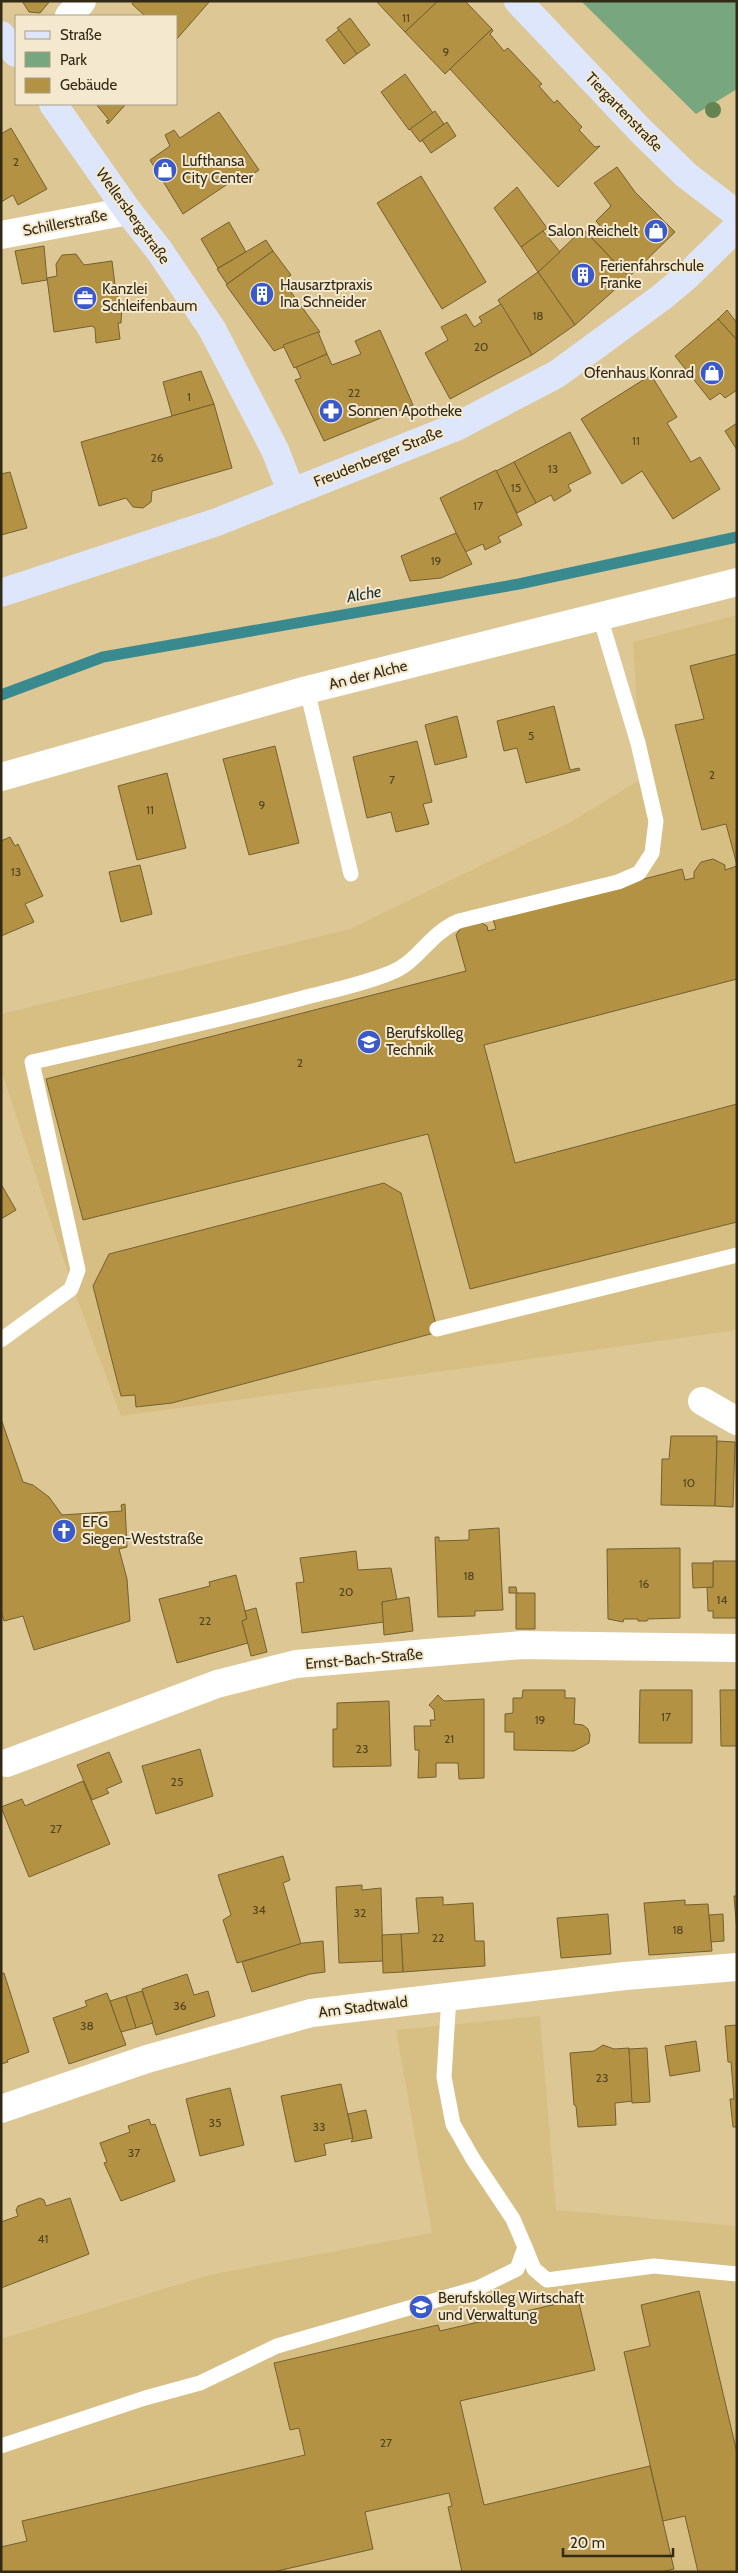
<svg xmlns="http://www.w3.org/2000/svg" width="738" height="2573" font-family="Cabin,sans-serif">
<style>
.built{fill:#d7bf84}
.green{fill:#78a67e}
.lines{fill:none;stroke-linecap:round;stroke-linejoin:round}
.stream{stroke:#398a8f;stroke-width:11}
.building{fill:#b39343;stroke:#736030}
.lane{stroke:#fff;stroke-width:15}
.street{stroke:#fff;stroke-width:28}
.secondary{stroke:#dee6fc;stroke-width:28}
.tree{fill:#638451}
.labels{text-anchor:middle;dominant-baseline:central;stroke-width:4;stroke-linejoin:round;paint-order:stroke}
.number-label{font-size:12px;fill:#534421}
.street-label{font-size:15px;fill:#332a16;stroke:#f4e9cf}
.poi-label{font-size:15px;fill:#332a16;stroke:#f4e9cf;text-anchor:start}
.water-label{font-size:16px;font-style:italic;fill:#1e3236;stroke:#f4e9cf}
</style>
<rect width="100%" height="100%" fill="#ddc794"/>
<g class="built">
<path d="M737 615V1330L121 1416 73 1288 1 1070V1014L350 929 571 822 641 779 633 642Z"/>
<path d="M540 2016 556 2210 737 2226V2572H1V2339L209 2275 432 2233 396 2030Z"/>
</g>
<path class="green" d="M581 1H737V89L696 114Z"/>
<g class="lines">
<path class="stream" d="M1 695 103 657 519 584 737 537"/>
</g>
<g class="building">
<path d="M22 1H50L40 13 29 12Z"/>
<path d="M134 1H210L176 40V16H145L132 4Z"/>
<path d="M376 1H438L405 32Z"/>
<path d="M438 1H465L492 29 445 74 405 32Z"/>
<path d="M350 18 370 45 357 54 337 28Z"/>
<path d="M492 29 493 31 490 34 504 51 508 48 542 84 539 86 554 103 557 100 582 127 579 130 595 147 600 146 558 187 450 69Z"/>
<path d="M339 30 357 54 344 64 326 40Z"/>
<path d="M405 74 433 113 409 130 381 92Z"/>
<path d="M96 104H126L108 124 106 121 109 120Z"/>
<path d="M435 111 444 124 420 142 410 129Z"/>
<path d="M219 112 259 170 239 184 235 179 183 214 150 160 170 146 165 135 174 130 180 138Z"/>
<path d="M447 122 456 136 431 153 422 140Z"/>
<path d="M11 128 47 189 18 205 13 195 1 202V134Z"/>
<path d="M617 167 635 192 675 232 629 277 591 237 601 227 596 221 611 206 594 183Z"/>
<path d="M421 176 486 282 442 309 377 203Z"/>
<path d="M517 187 547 228 521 247 494 208Z"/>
<path d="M229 222 246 252 218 268 201 239Z"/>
<path d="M583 229 629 277 575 325 538 272Z"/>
<path d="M543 231 560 252 538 272 521 247Z"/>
<path d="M266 240 273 251 227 284 217 269Z"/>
<path d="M44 246 47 280 22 284 15 251Z"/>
<path d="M273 251 291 275 283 281 320 332 274 351 226 285Z"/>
<path d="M76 254 84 265 112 261 116 293 122 304 121 323H118L120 339 96 343 95 328 92 326 54 332 47 278 57 276 56 264 62 255Z"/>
<path d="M538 272 575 325 532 355 498 300Z"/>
<path d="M501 304 532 355 450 399 425 353 448 340 441 327 466 314 474 327 482 322 479 317Z"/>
<path d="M727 310 737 323V340L718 319Z"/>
<path d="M718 319 737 340V390L725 398 720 393 710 400 675 356Z"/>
<path d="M380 330 413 405 324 441 295 380 301 378 296 367 327 354 332 365 361 354 355 341Z"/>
<path d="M318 332 327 354 294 368 283 345Z"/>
<path d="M201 371 214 404 172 416 163 382Z"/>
<path d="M651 375 677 417 667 423 691 462 700 457 720 489 673 519 642 471 622 484 581 419Z"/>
<path d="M214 404 232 468 152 491 151 502 143 508 133 507 126 498 99 506 81 442Z"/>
<path d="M737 423V450L725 431Z"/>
<path d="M570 432 591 473 568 485 571 491 554 501 551 495 536 503 514 462Z"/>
<path d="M514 462 536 503 517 513 496 471Z"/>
<path d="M496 470 522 525 498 537 501 542 485 550 483 544 465 552 440 498Z"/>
<path d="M10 472 27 528 1 535V474Z"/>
<path d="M456 533 472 564 441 578 410 581 401 556Z"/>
<path d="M737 654V865L726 824 702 830 675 725 704 719 690 666Z"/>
<path d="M554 706 570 770 579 768 580 770 526 783 517 748 504 751 497 721Z"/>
<path d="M457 716 467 757 435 765 425 725Z"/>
<path d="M417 741 432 802 423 804 429 824 396 832 391 812 367 818 353 757Z"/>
<path d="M275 746 299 843 249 855 223 759Z"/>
<path d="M167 773 186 848 137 860 118 786Z"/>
<path d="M10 837 15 846 18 844 43 896 25 904 34 922 1 936V841Z"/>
<path d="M713 859 725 865V870L737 866V979L484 1045 515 1163 737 1104V1222L470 1289 428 1134 83 1220 46 1079 466 971 456 935 465 922 476 920 487 926 488 931 496 929 493 919 682 869 685 880 694 878V872L701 862Z"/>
<path d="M140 865 152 914 121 922 109 872Z"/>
<path d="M384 1183 401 1193 438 1332 172 1403 136 1407 135 1395 121 1396 93 1286 109 1254Z"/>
<path d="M1 1184 16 1210 1 1219Z"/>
<path d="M1 1419 23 1482 33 1485 49 1497 62 1515 122 1511 121 1505 125 1504 127 1547 119 1549 127 1579 130 1621 34 1650 23 1616 4 1621 1 1611Z"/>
<path d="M671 1436H717L715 1506 661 1505 662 1459H669Z"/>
<path d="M717 1441 735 1442 733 1507 715 1506Z"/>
<path d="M499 1528 503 1610 475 1611V1616L438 1617 435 1537H439V1541L469 1540V1530Z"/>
<path d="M680 1548V1618L648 1619 647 1621H638V1619H624L623 1622 608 1619 607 1549Z"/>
<path d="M356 1551 358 1570 391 1568 397 1600 382 1602 384 1622 302 1633 296 1583 304 1582 300 1558Z"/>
<path d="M713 1561H737V1618H713V1611H708L707 1587H713Z"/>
<path d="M692 1563H713V1587L693 1588Z"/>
<path d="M236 1575 247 1619 242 1621 248 1643 177 1663 159 1599 210 1586 209 1582Z"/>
<path d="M509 1587H516L517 1593H535V1629H516V1593H509Z"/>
<path d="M409 1597 413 1631 384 1635 382 1602Z"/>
<path d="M256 1608 267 1652 251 1656 242 1621 247 1619 245 1611Z"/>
<path d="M523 1690H565V1698H575L574 1724 583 1725 588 1729 590 1735 589 1743 574 1751 514 1750V1732H505V1714L513 1713V1698H522Z"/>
<path d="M640 1690H692V1743H639Z"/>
<path d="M720 1690H737V1746H721Z"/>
<path d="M438 1695 444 1701 484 1699V1778L459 1779 458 1763H436V1777L418 1778 419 1750H415L414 1726H431L430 1720H435L434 1710 429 1705Z"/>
<path d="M389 1701 391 1766 333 1767V1729H337V1703Z"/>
<path d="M200 1749 213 1796 156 1814 142 1766Z"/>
<path d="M109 1752 122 1782 106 1789 109 1793 92 1800 77 1765Z"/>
<path d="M83 1781 110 1844 29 1877 1 1807 22 1799 25 1806Z"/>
<path d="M283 1856 290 1880 283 1883 301 1944 237 1963 223 1920 231 1915 218 1875Z"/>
<path d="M362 1885V1890L381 1888 383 1961 339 1963 336 1887Z"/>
<path d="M734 1896H737V1932Z"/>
<path d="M443 1897V1905L473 1903 475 1941H484L485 1966 403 1972 401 1934 419 1933 416 1898Z"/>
<path d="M685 1900V1905L708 1904 712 1951 649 1955 644 1903Z"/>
<path d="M608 1914 611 1954 561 1958 557 1918Z"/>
<path d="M723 1914 724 1941 711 1942 709 1915Z"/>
<path d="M401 1934 403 1972 383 1973 382 1935Z"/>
<path d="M323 1941 325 1972 310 1974 252 1992 242 1962 303 1943Z"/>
<path d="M4 1973 29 2052 7 2060 8 2062 1 2064V1974Z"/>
<path d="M187 1974 194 1995 208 1991 215 2016 156 2035 142 1989Z"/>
<path d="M142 1991 153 2023 136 2028 126 1996Z"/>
<path d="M107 1993 126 2045 69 2064 53 2018 87 2006 85 2001Z"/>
<path d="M126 1996 136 2028 121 2032 110 2001Z"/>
<path d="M737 2025V2127H733L730 2099H734L731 2062H728L725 2026Z"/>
<path d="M696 2041 700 2071 670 2076 665 2046Z"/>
<path d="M603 2045 614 2049 629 2048 633 2101 615 2103 616 2125 578 2127 576 2106 574 2105 570 2053 594 2051Z"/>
<path d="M647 2048 650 2102 632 2103 629 2049Z"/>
<path d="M341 2084 353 2138 324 2144 326 2155 295 2162 281 2096Z"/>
<path d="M230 2088 244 2145 200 2156 186 2099Z"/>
<path d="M366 2110 372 2138 351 2142 353 2138 348 2114Z"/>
<path d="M149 2119 151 2125 155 2124 175 2181 121 2201 104 2163 107 2162 100 2143 130 2132 128 2126Z"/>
<path d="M40 2198 44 2200 46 2206 70 2198 89 2254 1 2288V2222L18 2216 16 2210 18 2206Z"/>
<path d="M699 2291 737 2453V2572H698L685 2516 663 2521 624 2352 650 2346 641 2305Z"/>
<path d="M578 2299 595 2370 460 2401 484 2505 650 2466 674 2569 661 2572H462L448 2507 452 2506 449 2493 365 2512 373 2549 273 2572H1V2547L27 2541 22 2521 305 2455 299 2428 290 2430 274 2363 438 2325 440 2331Z"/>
</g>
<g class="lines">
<g class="lane">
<path d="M307 690 351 874"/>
<path d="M437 1329 737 1255"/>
<path d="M1 1340 71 1289 78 1270 32 1062C121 1042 210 1023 299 999 329 991 361 985 390 973 419 962 428 934 459 921L618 882 639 873 652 853 656 821 638 743 600 617"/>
<path d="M525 2247 534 2269 547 2280 654 2266 737 2274"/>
<path d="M1 2446 145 2398 200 2383 277 2346 478 2288 517 2269 525 2247 513 2219 473 2159 453 2124 444 2077 449 1996"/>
</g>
<g class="street">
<path d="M69 16 82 1"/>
<path d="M1 235 128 211"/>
<path d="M1 777 307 690 737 582"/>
<path d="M702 1401 737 1421"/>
<path d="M7 1763 217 1684 296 1664 522 1645 737 1648"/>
<path d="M1 2109 147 2059 311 2013 625 1976 737 1967"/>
</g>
<g class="secondary">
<path d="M518 1 640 130 686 175 737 214"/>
<path d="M1 35 16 53"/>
<path d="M53 104 128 211 159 250 212 329 275 450 291 491"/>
<path d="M1 593 217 522 456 427 557 374 662 297 687 276 737 227"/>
</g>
</g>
<circle class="tree" cx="713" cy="110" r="8"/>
<defs>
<g id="shop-disc" transform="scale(1.25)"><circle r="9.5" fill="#3a5acc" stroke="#f4e9cf"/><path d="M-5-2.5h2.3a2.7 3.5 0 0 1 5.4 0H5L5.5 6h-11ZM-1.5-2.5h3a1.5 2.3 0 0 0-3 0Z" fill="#fff"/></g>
<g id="building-disc" transform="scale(1.25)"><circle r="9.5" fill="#3a5acc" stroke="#f4e9cf"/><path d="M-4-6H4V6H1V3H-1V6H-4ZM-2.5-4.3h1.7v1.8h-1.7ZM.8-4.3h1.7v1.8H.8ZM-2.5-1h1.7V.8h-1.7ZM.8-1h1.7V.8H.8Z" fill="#fff"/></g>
<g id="office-disc" transform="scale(1.25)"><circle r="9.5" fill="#3a5acc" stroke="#f4e9cf"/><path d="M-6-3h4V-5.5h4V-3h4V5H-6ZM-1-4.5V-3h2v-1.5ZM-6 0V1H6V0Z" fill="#fff"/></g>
<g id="pharmacy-disc" transform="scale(1.25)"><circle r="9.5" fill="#3a5acc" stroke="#f4e9cf"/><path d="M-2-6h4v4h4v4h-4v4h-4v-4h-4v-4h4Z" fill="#fff"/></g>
<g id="school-disc" transform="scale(1.25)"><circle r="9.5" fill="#3a5acc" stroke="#f4e9cf"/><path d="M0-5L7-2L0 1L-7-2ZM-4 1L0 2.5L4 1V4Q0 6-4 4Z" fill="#fff"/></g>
<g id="church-disc" transform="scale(1.25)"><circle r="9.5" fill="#3a5acc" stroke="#f4e9cf"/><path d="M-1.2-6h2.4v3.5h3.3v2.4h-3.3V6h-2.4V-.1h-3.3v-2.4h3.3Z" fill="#fff"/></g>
</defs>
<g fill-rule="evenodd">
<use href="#shop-disc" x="165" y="170"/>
<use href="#shop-disc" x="656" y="231"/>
<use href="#building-disc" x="583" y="275"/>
<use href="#building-disc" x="262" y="294"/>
<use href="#office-disc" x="85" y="298"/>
<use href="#shop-disc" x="712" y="373"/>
<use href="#pharmacy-disc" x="331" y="411"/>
<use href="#school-disc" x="369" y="1042"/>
<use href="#church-disc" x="64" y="1531"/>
<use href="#school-disc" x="421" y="2307"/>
</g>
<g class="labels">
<g class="number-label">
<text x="406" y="17">11</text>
<text x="446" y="51">9</text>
<text x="16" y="161">2</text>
<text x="538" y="315">18</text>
<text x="481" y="346">20</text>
<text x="354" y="392">22</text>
<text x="189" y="396">1</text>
<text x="636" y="440">11</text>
<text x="157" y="457">26</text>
<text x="553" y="468">13</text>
<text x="516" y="487">15</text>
<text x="478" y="505">17</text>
<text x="436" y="560">19</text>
<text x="531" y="735">5</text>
<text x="712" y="774">2</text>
<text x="392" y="779">7</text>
<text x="262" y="804">9</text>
<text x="150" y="809">11</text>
<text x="16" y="871">13</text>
<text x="300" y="1062">2</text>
<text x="689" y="1482">10</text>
<text x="469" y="1575">18</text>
<text x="644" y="1583">16</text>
<text x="346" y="1591">20</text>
<text x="722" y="1599">14</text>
<text x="205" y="1620">22</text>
<text x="666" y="1716">17</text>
<text x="540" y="1719">19</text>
<text x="449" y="1738">21</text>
<text x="362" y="1748">23</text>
<text x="177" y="1781">25</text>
<text x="56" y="1828">27</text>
<text x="259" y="1909">34</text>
<text x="360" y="1912">32</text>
<text x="678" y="1929">18</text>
<text x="438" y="1937">22</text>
<text x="180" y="2005">36</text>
<text x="87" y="2025">38</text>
<text x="602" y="2077">23</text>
<text x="215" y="2122">35</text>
<text x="319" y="2126">33</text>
<text x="134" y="2152">37</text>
<text x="43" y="2238">41</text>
<text x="386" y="2442">27</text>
</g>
<g class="street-label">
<text transform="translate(624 112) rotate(46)">Tiergartenstraße</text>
<text transform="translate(133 216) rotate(54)">Wellersbergstraße</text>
<text transform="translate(65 223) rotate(-11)">Schillerstraße</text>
<text transform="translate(378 457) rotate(-22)">Freudenberger Straße</text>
<text transform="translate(368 675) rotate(-14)">An der Alche</text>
<text transform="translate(364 1659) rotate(-5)">Ernst-Bach-Straße</text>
<text transform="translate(363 2007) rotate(-7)">Am Stadtwald</text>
</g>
<g class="poi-label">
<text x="182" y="161">Lufthansa<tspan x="182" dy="17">City Center</tspan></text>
<text x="638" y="231" text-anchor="end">Salon Reichelt</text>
<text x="600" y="266">Ferienfahrschule<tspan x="600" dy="17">Franke</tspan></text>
<text x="280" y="285">Hausarztpraxis<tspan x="280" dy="17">Ina Schneider</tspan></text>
<text x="102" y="289">Kanzlei<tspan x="102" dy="17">Schleifenbaum</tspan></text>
<text x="694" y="373" text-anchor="end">Ofenhaus Konrad</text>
<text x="348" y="411">Sonnen Apotheke</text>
<text x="386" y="1033">Berufskolleg<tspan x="386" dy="17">Technik</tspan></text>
<text x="82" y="1522">EFG<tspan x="82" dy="17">Siegen-Weststraße</tspan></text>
<text x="438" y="2298">Berufskolleg Wirtschaft<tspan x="438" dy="17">und Verwaltung</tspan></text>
</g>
<g class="water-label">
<text transform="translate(364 594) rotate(-10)">Alche</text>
</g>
</g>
<rect width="738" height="2573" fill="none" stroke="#332a16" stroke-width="5"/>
<rect x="15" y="15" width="162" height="90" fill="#f4e9cf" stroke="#a79d85"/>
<rect x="25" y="31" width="25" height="8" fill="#dee6fc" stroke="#a79d85"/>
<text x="60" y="40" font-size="15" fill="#332a16">Straße</text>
<rect x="25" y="52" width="25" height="15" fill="#78a67e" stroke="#a79d85"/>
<text x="60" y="65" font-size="15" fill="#332a16">Park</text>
<rect x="25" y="78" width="25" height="15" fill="#b39343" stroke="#a79d85"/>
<text x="60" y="90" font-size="15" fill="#332a16">Gebäude</text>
<path d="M563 2548v8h110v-8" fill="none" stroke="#332a16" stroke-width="2.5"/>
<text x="570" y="2548" font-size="15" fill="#332a16" stroke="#f4e9cf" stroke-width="4" paint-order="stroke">20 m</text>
</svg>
